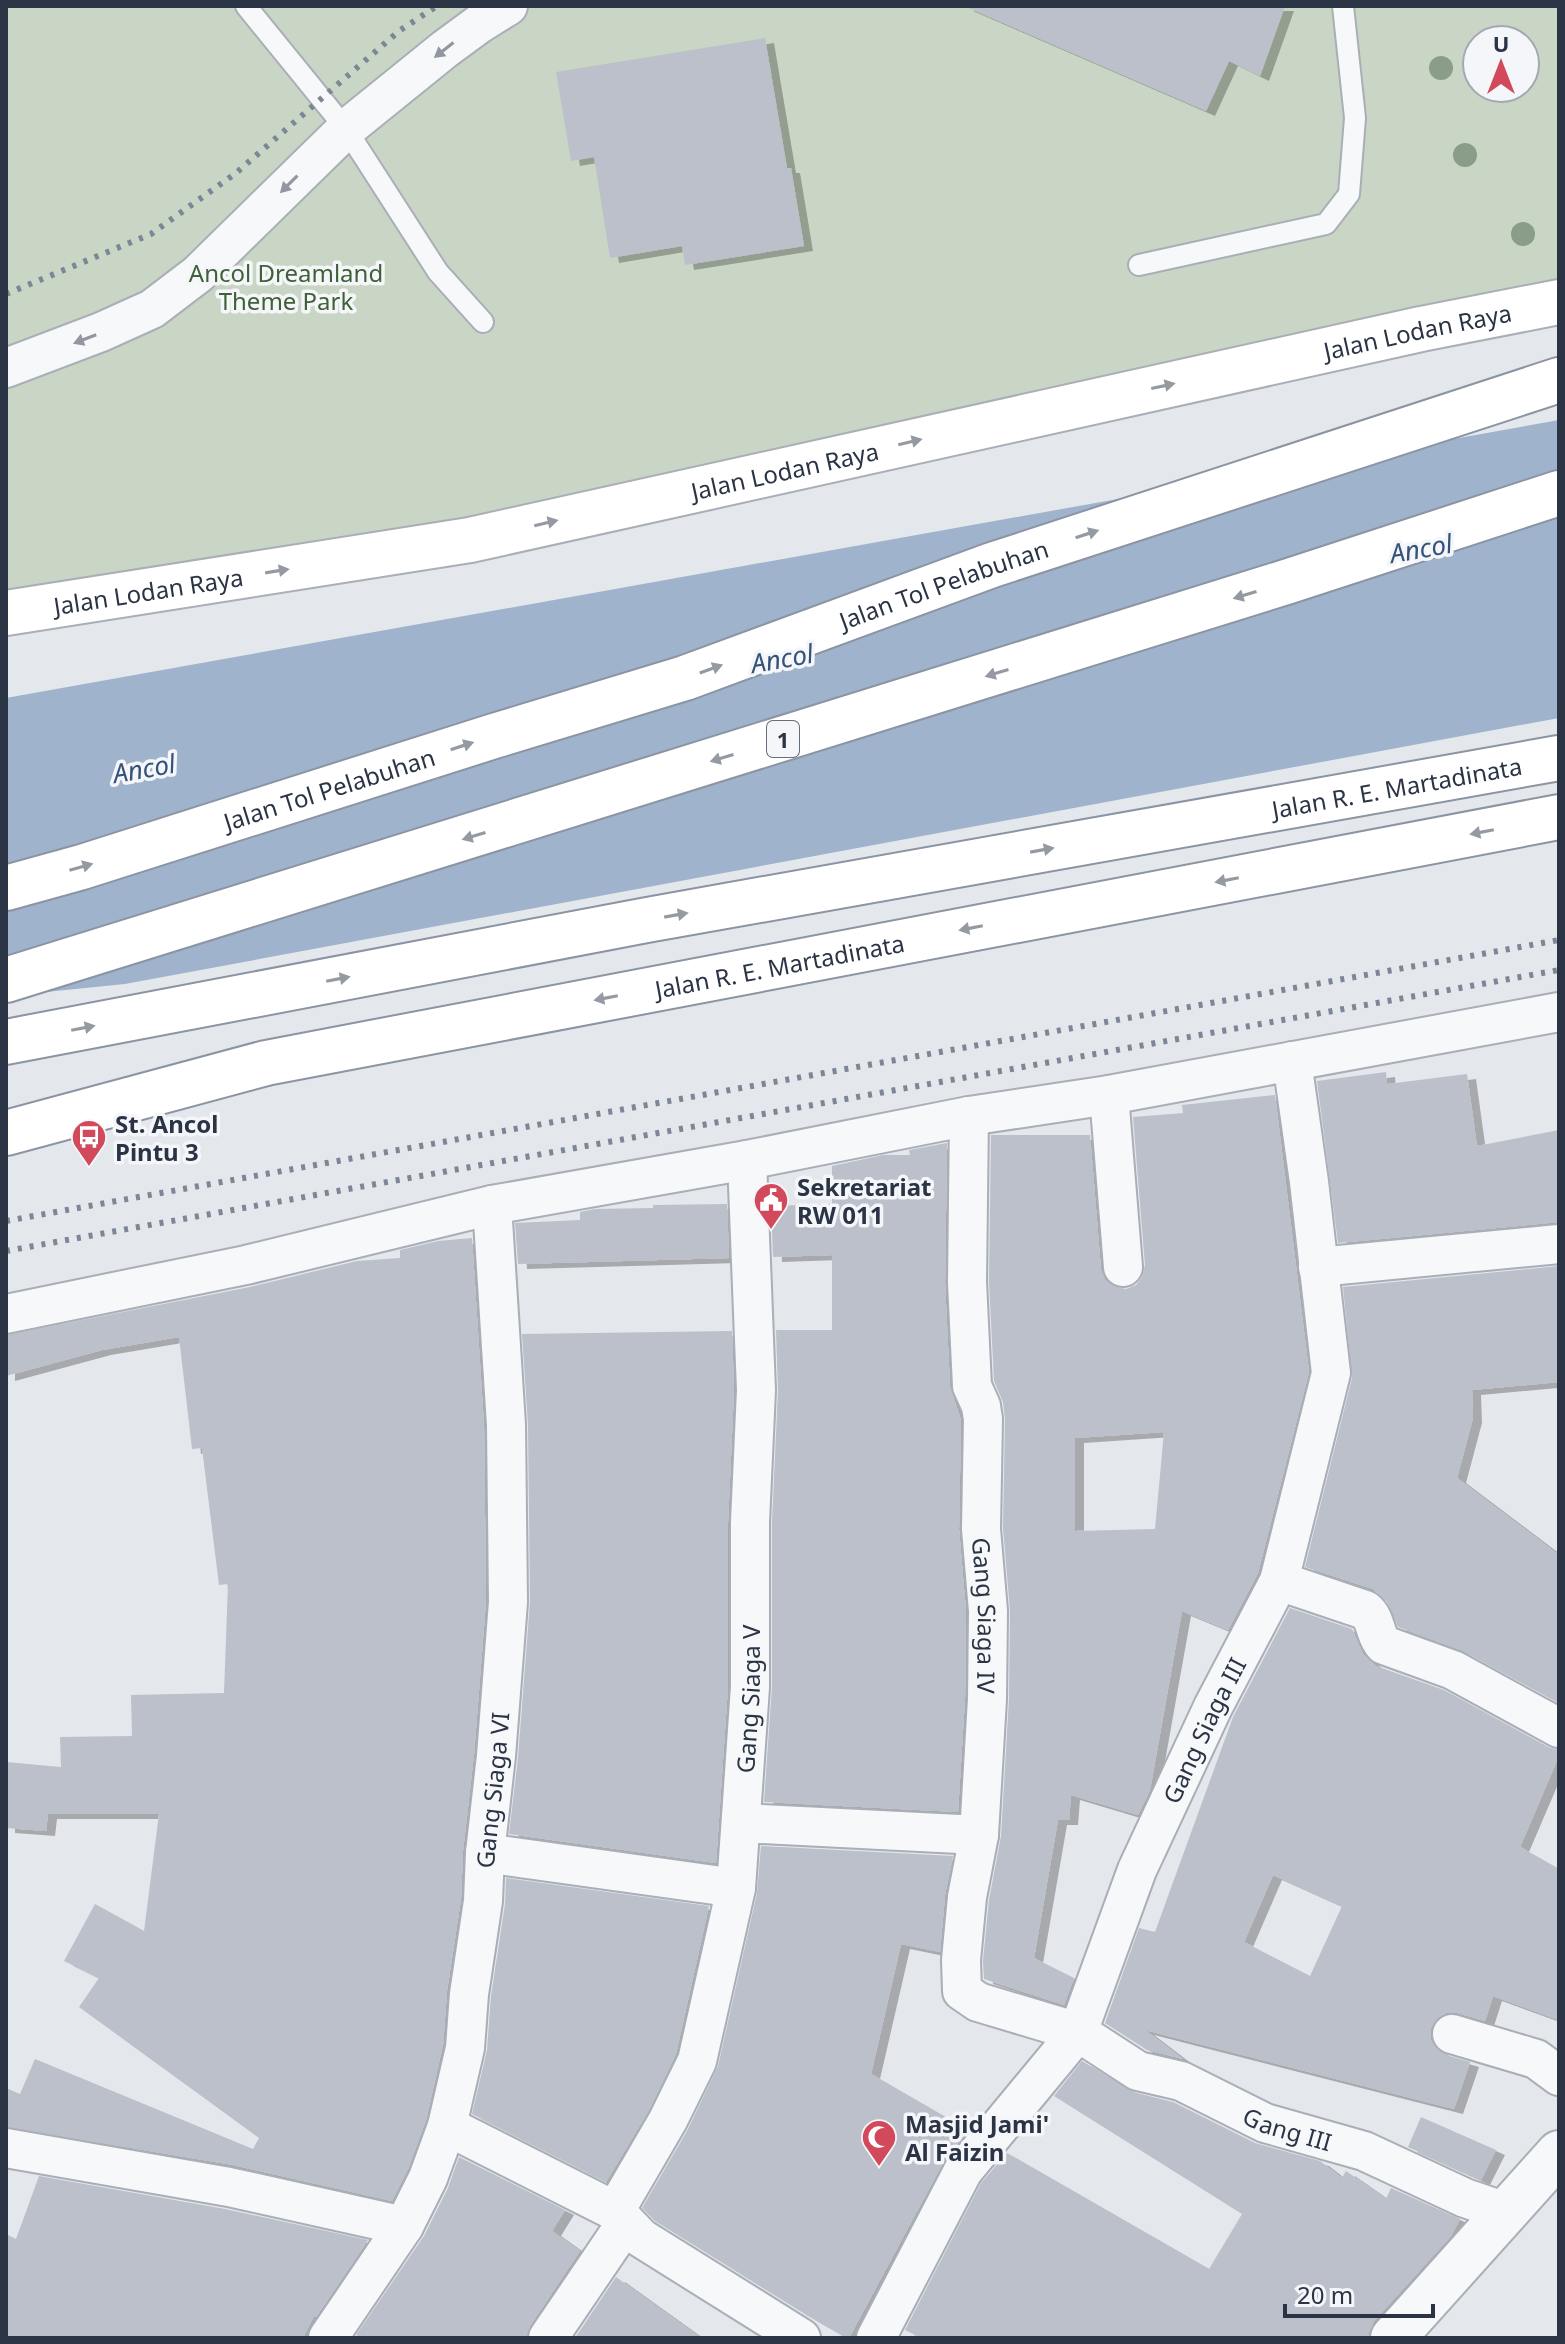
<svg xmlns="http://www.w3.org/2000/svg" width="1565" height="2344" font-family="'Noto Sans',sans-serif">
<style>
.green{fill:#c9d6c5;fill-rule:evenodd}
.water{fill:#9fb4cc}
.building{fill:#bbc0ca;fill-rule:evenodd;filter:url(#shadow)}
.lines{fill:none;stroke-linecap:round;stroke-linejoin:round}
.service-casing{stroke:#a9aeb7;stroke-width:24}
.minor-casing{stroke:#a9aeb7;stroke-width:42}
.tertiary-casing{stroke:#a9aeb7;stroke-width:48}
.secondary-casing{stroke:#a9aeb7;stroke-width:48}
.trunk-casing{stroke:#8b94a3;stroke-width:48}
.motorway-casing{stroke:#8b94a3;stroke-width:48}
.service{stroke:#f7f8fa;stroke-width:20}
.minor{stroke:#f7f8fa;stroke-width:38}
.tertiary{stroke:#f7f8fa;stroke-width:44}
.secondary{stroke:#fff;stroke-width:44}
.trunk{stroke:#fff;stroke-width:44}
.motorway{stroke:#fff;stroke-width:44}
.rail{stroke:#7d8696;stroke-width:6;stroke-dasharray:4 8;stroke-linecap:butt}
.tree{fill:#899d89}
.oneway{fill:#9196a0}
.oneway2{fill:#959aa2}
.labels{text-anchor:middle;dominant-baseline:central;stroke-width:7;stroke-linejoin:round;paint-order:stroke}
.shield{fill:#f4f6f9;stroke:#676e7b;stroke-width:2}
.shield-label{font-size:22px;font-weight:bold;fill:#2b3445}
.park-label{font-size:24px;fill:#3f6138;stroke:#f4f6f9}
.street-label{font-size:24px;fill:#2b3445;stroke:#f4f6f9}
.poi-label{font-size:24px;font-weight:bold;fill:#2b3445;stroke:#f4f6f9;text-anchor:start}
.water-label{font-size:26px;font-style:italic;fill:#34527a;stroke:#f4f6f9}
</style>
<defs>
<filter id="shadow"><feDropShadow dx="9" dy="5" stdDeviation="0" flood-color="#0004"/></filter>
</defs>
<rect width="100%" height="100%" fill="#e4e7ec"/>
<path class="green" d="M6 6H1559V302L6 613ZM1477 40H1525V88H1477Z"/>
<path class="water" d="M1559 420V718L125 984 6 996V698Z"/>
<g class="building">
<path d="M964 6H1285L1260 76 1229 61 1206 111Z"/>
<path d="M765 38 787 168H791L804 246 685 265 682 246 610 258 594 157 571 161 556 72Z"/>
<path d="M1386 1072 1387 1084 1467 1074 1477 1146 1559 1130V1222L1338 1243 1317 1081Z"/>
<path d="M1275 1095 1309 1372 1258 1573 1228 1630 1182 1611 1150 1790 1138 1815 1071 1795 1069 1820H1058L1034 1958 1074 1978 1064 2005 984 1979 983 1961 989 1900 1001 1836 1009 1699 1010 1611 1003 1528 1005 1419 1003 1402 994 1381 989 1282 991 1135H1090L1101 1270 1105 1280 1113 1286 1126 1289 1136 1285 1142 1277 1145 1265 1133 1117 1183 1113 1182 1105ZM1164 1432 1155 1529 1075 1531V1438Z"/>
<path d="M947 1143 945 1283 950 1387 961 1420 959 1529 966 1612 965 1698 958 1812 764 1802 772 1687V1522L778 1391 776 1330H832V1255L773 1257 771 1206 832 1204V1166L883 1155H910L909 1150Z"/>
<path d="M727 1204 729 1258 518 1264 515 1223 580 1220V1212L595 1209 653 1208V1205Z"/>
<path d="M472 1238 484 1426 486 1601 474 1754 463 1851 461 1899 447 1991 443 2045 426 2120 408 2169 392 2201 233 2165 6 2127V2088L20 2094 35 2059 253 2149 259 2138 79 2007 99 1978 64 1961 95 1904 144 1931 159 1814H48L46 1831 6 1828V1762L61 1767 60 1737 132 1736 131 1695 224 1693 228 1584 219 1585 202 1448 192 1449 179 1337 102 1350 6 1376V1335L250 1287 357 1261 400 1258V1250L438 1241Z"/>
<path d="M1559 1266V1382L1472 1390 1473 1418 1457 1478 1559 1555V1703L1463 1651 1398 1627 1387 1602 1373 1589 1305 1567 1352 1378 1343 1287Z"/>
<path d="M732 1331 734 1390 728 1522V1686L716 1863 509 1834 518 1758 530 1602 528 1425 522 1334Z"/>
<path d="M1290 1608 1352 1629 1363 1654 1376 1666 1444 1690 1548 1747 1559 1750V1756L1520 1847 1559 1869V2020L1493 1996 1485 2021 1458 2013H1446L1438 2018 1431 2028V2040L1436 2048 1446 2055 1470 2062 1454 2109 1145 2030 1183 2059 1147 2050 1105 2023 1139 1928 1155 1932 1233 1717ZM1273 1875 1342 1906 1310 1976 1244 1942Z"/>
<path d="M761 1846 953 1856 945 1895 940 1952 901 1944 871 2074 968 2130 944 2161 849 2338H846L808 2316 655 2221 642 2208 687 2131 718 2066 757 1893Z"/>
<path d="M506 1878 709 1906 676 2054 649 2110 606 2182 472 2114 487 2050 491 1996 505 1904Z"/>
<path d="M1082 2061 1133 2092 1173 2102 1255 2143 1320 2161 1342 2178 1346 2171 1386 2199 1391 2188 1460 2219 1451 2236 1374 2321 1369 2332V2338H921L905 2330 981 2183 1007 2153 1209 2269 1242 2214 1054 2096Z"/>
<path d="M1421 2117 1496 2150 1481 2180 1408 2147Z"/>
<path d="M459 2157 565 2210 552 2231 580 2251 530 2326 526 2338H362L356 2335 424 2236 448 2188Z"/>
<path d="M39 2176 225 2209 368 2240 316 2317 314 2316 303 2338H6V2234L16 2239Z"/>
<path d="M616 2277 701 2338H575Z"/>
</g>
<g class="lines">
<g class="service-casing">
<g id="service">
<path d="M246 6 346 129 438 272 483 322"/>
<path d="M1139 265 1326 224 1349 194 1355 118 1343 6"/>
</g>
</g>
<g class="minor-casing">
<g id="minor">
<path d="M6 368 101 332 152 309 198 274 346 129 445 49 479 24 508 6"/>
<path d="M1109 1095 1123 1267"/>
<path id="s1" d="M969 1116 967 1282 972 1386 981 1406 983 1419 981 1529 988 1611 987 1699 979 1835 967 1897 961 1960 962 1991 978 2002 1078 2032 1138 2071 1181 2081 1265 2123 1364 2151 1465 2198 1506 2212"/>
<path d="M1318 1267 1559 1244"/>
<path d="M6 1314 246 1265 492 1205 747 1160 969 1116 1109 1095 1559 1012"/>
<path d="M1279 1581 1365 1610C1377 1619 1374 1635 1384 1645L1453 1670 1559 1728"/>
<path d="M742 1823 979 1835"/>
<path d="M485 1853 736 1888"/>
<path d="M1452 2034 1536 2059 1559 2076"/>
<path d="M447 2126 615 2211 641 2238 801 2338"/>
<path d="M6 2148 229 2187 404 2226"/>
<path id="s2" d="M615 2211 668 2120 697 2061 736 1888 750 1687V1522L756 1390 747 1160"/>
<path id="s3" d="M328 2338 404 2226 428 2178 447 2126 465 2048 469 1994 483 1901 485 1853 496 1756 508 1602 506 1425 492 1205"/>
<path d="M548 2338 626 2223"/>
<path id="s4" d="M876 2338 963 2171 1078 2032 1137 1870 1213 1707 1279 1581 1331 1373 1309 1182 1292 1061"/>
</g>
</g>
<g class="tertiary-casing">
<path id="tertiary" d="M1393 2338 1559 2153"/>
</g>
<g class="secondary-casing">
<g id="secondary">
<path id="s5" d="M6 613 470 540 1421 329 1559 302"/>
</g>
</g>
<g class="trunk-casing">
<g id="trunk">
<path id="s6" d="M6 1042 647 920 1559 758"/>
<path id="s7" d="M6 1133 266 1063 1559 817"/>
</g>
</g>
<g class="motorway-casing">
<g id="motorway">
<path id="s8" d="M6 888 82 867 494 736 685 678 992 565 1559 380"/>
<path d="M6 980 1286 582 1559 493"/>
</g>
</g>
<use href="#service" class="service"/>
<use href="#minor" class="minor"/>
<use href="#tertiary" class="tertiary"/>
<use href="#secondary" class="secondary"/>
<use href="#trunk" class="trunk"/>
<use href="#motorway" class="motorway"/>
<g class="rail">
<path d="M6 294 151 234 236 173 399 31 437 6"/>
<path d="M6 1221 1559 940"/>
<path d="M6 1251 1559 970"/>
</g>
</g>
<g class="tree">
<circle cx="1441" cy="68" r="12"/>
<circle cx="1465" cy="155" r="12"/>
<circle cx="1523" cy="234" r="12"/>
</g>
<defs><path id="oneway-solid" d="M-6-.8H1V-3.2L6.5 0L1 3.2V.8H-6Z" transform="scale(2)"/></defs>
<g class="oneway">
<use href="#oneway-solid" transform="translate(444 50) rotate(142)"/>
<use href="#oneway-solid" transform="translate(289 184) rotate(135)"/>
<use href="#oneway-solid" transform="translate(85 339) rotate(159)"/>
</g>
<g class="oneway2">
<use href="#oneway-solid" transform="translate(1163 386) rotate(-12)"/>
<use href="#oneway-solid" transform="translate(910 442) rotate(-13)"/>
<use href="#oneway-solid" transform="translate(546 523) rotate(-13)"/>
<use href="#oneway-solid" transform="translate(1087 534) rotate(-18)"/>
<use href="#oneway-solid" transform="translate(277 571) rotate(-9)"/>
<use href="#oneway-solid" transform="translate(1245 595) rotate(163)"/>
<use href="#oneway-solid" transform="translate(711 669) rotate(-20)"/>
<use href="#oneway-solid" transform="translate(997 673) rotate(163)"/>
<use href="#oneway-solid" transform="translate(462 746) rotate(-18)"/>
<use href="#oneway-solid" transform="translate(722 758) rotate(163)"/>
<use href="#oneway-solid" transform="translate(1482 832) rotate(169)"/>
<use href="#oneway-solid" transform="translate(474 836) rotate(163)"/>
<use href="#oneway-solid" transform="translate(1042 850) rotate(-10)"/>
<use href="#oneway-solid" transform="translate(81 867) rotate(-16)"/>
<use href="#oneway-solid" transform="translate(1227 880) rotate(169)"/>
<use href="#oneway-solid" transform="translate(676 915) rotate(-10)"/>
<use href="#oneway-solid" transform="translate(971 928) rotate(169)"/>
<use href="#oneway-solid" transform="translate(338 979) rotate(-11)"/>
<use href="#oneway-solid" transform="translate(606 998) rotate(169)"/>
<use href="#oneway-solid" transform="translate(83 1028) rotate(-11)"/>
</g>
<defs>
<g id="bus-pin" transform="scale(1.8)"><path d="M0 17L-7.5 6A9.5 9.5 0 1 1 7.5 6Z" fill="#d1495b" stroke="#f4f6f9"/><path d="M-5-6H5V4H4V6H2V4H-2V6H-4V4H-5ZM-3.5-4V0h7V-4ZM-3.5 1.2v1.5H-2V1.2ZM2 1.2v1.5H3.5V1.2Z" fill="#fff"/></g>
<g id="civic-pin" transform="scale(1.8)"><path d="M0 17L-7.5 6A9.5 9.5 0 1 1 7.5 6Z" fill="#d1495b" stroke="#f4f6f9"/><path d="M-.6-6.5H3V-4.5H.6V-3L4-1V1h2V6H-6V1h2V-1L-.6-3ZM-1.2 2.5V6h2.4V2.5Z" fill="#fff"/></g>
<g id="mosque-pin" transform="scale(1.8)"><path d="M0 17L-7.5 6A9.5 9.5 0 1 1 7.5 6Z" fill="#d1495b" stroke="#f4f6f9"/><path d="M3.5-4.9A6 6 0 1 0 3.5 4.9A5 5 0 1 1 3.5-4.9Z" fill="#fff"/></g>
</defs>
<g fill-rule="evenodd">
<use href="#bus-pin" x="89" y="1137"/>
<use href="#civic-pin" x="771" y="1200"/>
<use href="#mosque-pin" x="879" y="2137"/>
</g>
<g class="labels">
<rect class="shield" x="767" y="721" width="32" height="36" rx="6"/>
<g class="shield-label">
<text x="783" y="739">1</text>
</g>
<g class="park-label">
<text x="286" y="272">Ancol Dreamland<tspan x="286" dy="28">Theme Park</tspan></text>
</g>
<g class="street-label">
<text stroke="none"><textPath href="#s5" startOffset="1440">Jalan Lodan Raya</textPath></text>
<text stroke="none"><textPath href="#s5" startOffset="792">Jalan Lodan Raya</textPath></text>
<text stroke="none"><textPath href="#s8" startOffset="986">Jalan Tol Pelabuhan</textPath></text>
<text stroke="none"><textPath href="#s5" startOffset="144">Jalan Lodan Raya</textPath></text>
<text stroke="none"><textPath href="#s6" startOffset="1414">Jalan R. E. Martadinata</textPath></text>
<text stroke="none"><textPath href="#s8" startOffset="338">Jalan Tol Pelabuhan</textPath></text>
<text stroke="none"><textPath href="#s7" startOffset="792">Jalan R. E. Martadinata</textPath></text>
<text stroke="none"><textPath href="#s1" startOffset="502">Gang Siaga IV</textPath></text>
<text stroke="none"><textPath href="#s2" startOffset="538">Gang Siaga V</textPath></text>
<text stroke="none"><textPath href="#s4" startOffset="696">Gang Siaga III</textPath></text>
<text stroke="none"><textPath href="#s3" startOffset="584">Gang Siaga VI</textPath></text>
<text stroke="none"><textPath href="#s1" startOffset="1236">Gang III</textPath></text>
</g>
<g class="poi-label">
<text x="115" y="1123">St. Ancol<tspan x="115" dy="28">Pintu 3</tspan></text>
<text x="797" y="1186">Sekretariat<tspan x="797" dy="28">RW 011</tspan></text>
<text x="905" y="2123">Masjid Jami'<tspan x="905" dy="28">Al Faizin</tspan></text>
</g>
<g class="water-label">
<text transform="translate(1421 548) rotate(-10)">Ancol</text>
<text transform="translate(782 658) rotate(-10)">Ancol</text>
<text transform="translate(144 768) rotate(-10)">Ancol</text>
</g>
</g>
<rect width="1565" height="2344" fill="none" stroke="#2b3445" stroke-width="16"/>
<g transform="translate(1501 64)"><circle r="38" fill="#f4f6f9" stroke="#a4a8b1" stroke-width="2"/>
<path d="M0-6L14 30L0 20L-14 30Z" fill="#d1495b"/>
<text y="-12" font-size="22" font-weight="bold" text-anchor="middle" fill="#2b3445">U</text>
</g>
<path d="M1285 2304v12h148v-12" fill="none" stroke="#2b3445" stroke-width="4"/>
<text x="1297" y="2304" font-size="24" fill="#2b3445" stroke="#f4f6f9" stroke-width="6" paint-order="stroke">20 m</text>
</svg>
